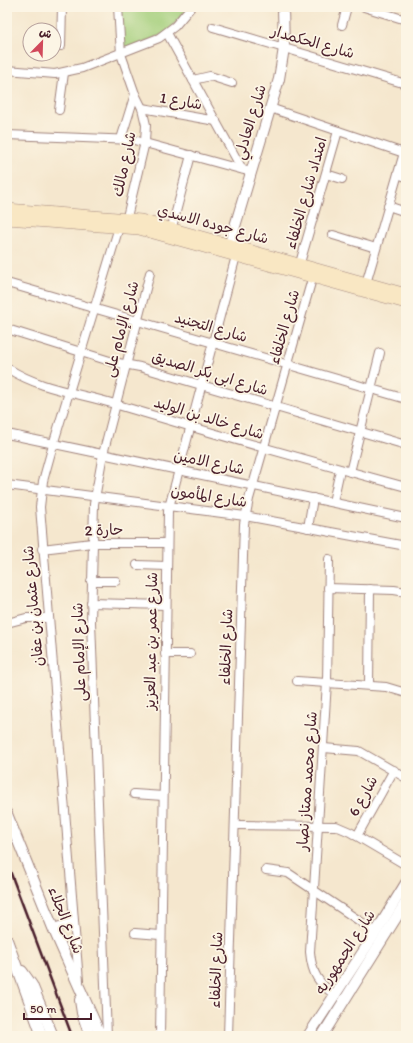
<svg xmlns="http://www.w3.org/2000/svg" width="413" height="1043" font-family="Itim,'Playpen Sans Arabic',sans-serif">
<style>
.green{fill:#a4cf7b;stroke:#777753}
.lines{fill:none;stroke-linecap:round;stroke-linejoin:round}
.minor-casing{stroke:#a0837c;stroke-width:10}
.tertiary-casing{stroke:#a0837c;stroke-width:12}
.secondary-casing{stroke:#a0837c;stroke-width:12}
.minor{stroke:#fff;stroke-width:8}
.tertiary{stroke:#fff;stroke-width:10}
.secondary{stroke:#f9e7c3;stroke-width:11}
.rail{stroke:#4a1f2b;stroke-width:2.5}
.labels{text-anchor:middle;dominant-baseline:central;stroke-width:3.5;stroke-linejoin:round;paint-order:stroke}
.street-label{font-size:15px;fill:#4a1f2b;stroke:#fcf5e5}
</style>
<rect width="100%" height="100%" fill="#fcf5e5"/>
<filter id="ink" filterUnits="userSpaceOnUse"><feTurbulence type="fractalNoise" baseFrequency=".025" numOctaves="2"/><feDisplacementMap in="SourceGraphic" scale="8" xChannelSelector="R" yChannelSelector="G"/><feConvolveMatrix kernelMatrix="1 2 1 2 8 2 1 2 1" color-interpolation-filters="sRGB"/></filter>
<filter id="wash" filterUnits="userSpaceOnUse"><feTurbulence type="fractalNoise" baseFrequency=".012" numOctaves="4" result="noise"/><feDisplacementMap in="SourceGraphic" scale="16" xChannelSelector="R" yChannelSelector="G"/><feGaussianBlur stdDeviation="0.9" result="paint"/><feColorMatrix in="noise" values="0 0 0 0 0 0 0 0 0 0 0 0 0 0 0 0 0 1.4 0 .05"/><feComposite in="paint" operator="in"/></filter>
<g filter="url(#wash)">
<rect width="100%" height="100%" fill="#f5e7ce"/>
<path class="green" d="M119 7H189L168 32 122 53Z"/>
</g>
<g filter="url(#ink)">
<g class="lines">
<g class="minor-casing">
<g id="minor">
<path d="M118 7 121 54 135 94 142 108 146 125 145 142 127 217"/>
<path d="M364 7 406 20"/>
<path d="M342 25 347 7"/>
<path d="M213 27 406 84"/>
<path d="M167 33 242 169"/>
<path d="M61 46 62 7"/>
<path d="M7 70 55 74 82 68 159 38 175 26 191 7"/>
<path d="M193 80 210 76 232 83"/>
<path d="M142 108 216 121"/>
<path d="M270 108 404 153"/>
<path d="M59 110 64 73"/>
<path d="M7 135 134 140 251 172"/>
<path d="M121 139 135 94"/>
<path d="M326 174 342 179"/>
<path d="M398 174 406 177"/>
<path d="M388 206 406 212"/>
<path d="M172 227 191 155"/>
<path d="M333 235 376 248"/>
<path d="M300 263 338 131"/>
<path d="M7 283 406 399"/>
<path d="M365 287 406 146"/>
<path d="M7 329 113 362 140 367 406 445"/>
<path d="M7 368C44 391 78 392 118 405 214 434 309 461 406 487"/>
<path d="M7 434 406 518"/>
<path d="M350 472 380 353"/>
<path d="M7 485 245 516 406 546"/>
<path d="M333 502 340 470"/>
<path d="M308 528 313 498"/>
<path d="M42 549 92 543H167"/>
<path d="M329 559 327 682 310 952C312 974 318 983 335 995"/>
<path d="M137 565 167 566"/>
<path d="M91 581H116"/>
<path d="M328 588 394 590 406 592"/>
<path d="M91 603 166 605"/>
<path d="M7 623 26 618H49"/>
<path d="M165 654H190"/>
<path d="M297 681 386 687 406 693"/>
<path d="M369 685 370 589"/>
<path d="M324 748 359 751 406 778"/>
<path d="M134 794 163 796"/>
<path d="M235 825 336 826 350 832 406 865"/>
<path d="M357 836 394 770"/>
<path d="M266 870 288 873 376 932"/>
<path d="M53 928 73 922"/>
<path d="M135 933 160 935"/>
<path d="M79 981 40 507 43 481 53 445 119 227"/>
<path d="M107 1036 91 622 94 504 103 454 150 273"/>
<path d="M160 1036 168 511 236 256"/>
<path d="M228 1036 244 524 249 499 314 272"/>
</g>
</g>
<g class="tertiary-casing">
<g id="tertiary">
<path d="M230 243 279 79 284 48 283 7"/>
<path d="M7 814 53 928 101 1036"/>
<path d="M7 940 42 1036"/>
<path d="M22 971 32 985 53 1036"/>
<path d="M80 1000 82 1013 90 1036"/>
<path d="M308 1036 376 932 406 883"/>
<path d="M322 1036 406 902"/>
</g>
</g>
<g class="secondary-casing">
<g id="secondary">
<path d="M7 209 141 220 406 294"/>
<path d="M7 219 139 229 406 303"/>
</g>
</g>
<use href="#minor" class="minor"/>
<use href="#tertiary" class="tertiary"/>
<use href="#secondary" class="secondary"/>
<path class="rail" d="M7 863 72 1036"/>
</g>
</g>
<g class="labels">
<g class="street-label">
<text transform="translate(313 42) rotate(16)">شارع الحكمدار</text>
<text transform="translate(181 101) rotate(10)">شارع 1</text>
<text transform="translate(250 122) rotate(-73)">شارع العادلي</text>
<text transform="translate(124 164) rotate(-78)">شارع مالك</text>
<text transform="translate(306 193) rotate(-74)">امتداد شارع الخلفاء</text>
<text transform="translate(213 224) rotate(15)">شارع جوده الاسدي</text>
<text transform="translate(211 327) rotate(16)">شارع التجنيد</text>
<text transform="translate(284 327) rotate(-74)">شارع الخلفاء</text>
<text transform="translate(121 329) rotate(-75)">شارع الإمام على</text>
<text transform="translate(210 373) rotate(17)">شارع ابى بكر الصديق</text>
<text transform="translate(209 418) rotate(17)">شارع خالد بن الوليد</text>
<text transform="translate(209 462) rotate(12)">شارع الامين</text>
<text transform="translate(209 496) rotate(9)">شارع المأمون</text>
<text transform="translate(104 530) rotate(-2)">حارة 2</text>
<text transform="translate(33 606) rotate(-95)">شارع عثمان بن عفان</text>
<text transform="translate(151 641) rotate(-89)">شارع عمر بن عبد العزيز</text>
<text transform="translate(226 647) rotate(-88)">شارع الخلفاء</text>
<text transform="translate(79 652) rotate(-92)">شارع الإمام على</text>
<text transform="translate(307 781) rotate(-86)">شارع محمد ممتاز نصار</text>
<text transform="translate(363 796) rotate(-61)">شارع 6</text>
<text transform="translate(66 920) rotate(68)">شارع الجلاء</text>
<text transform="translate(345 952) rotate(-57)">شارع الجمهوريه</text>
<text transform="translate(216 970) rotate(-88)">شارع الخلفاء</text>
</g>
</g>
<rect width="413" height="1043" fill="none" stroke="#fcf5e5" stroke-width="24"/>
<g transform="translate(42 42) rotate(23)"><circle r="19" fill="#fcf5e5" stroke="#b59f9b"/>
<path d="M0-3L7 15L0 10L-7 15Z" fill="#d1495b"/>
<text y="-6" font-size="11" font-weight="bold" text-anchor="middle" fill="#4a1f2b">ش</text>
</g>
<path d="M24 1013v6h67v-6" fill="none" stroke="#4a1f2b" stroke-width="2"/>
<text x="30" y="1013" font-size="12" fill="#4a1f2b" stroke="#fcf5e5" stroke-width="3" paint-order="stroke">50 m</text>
</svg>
